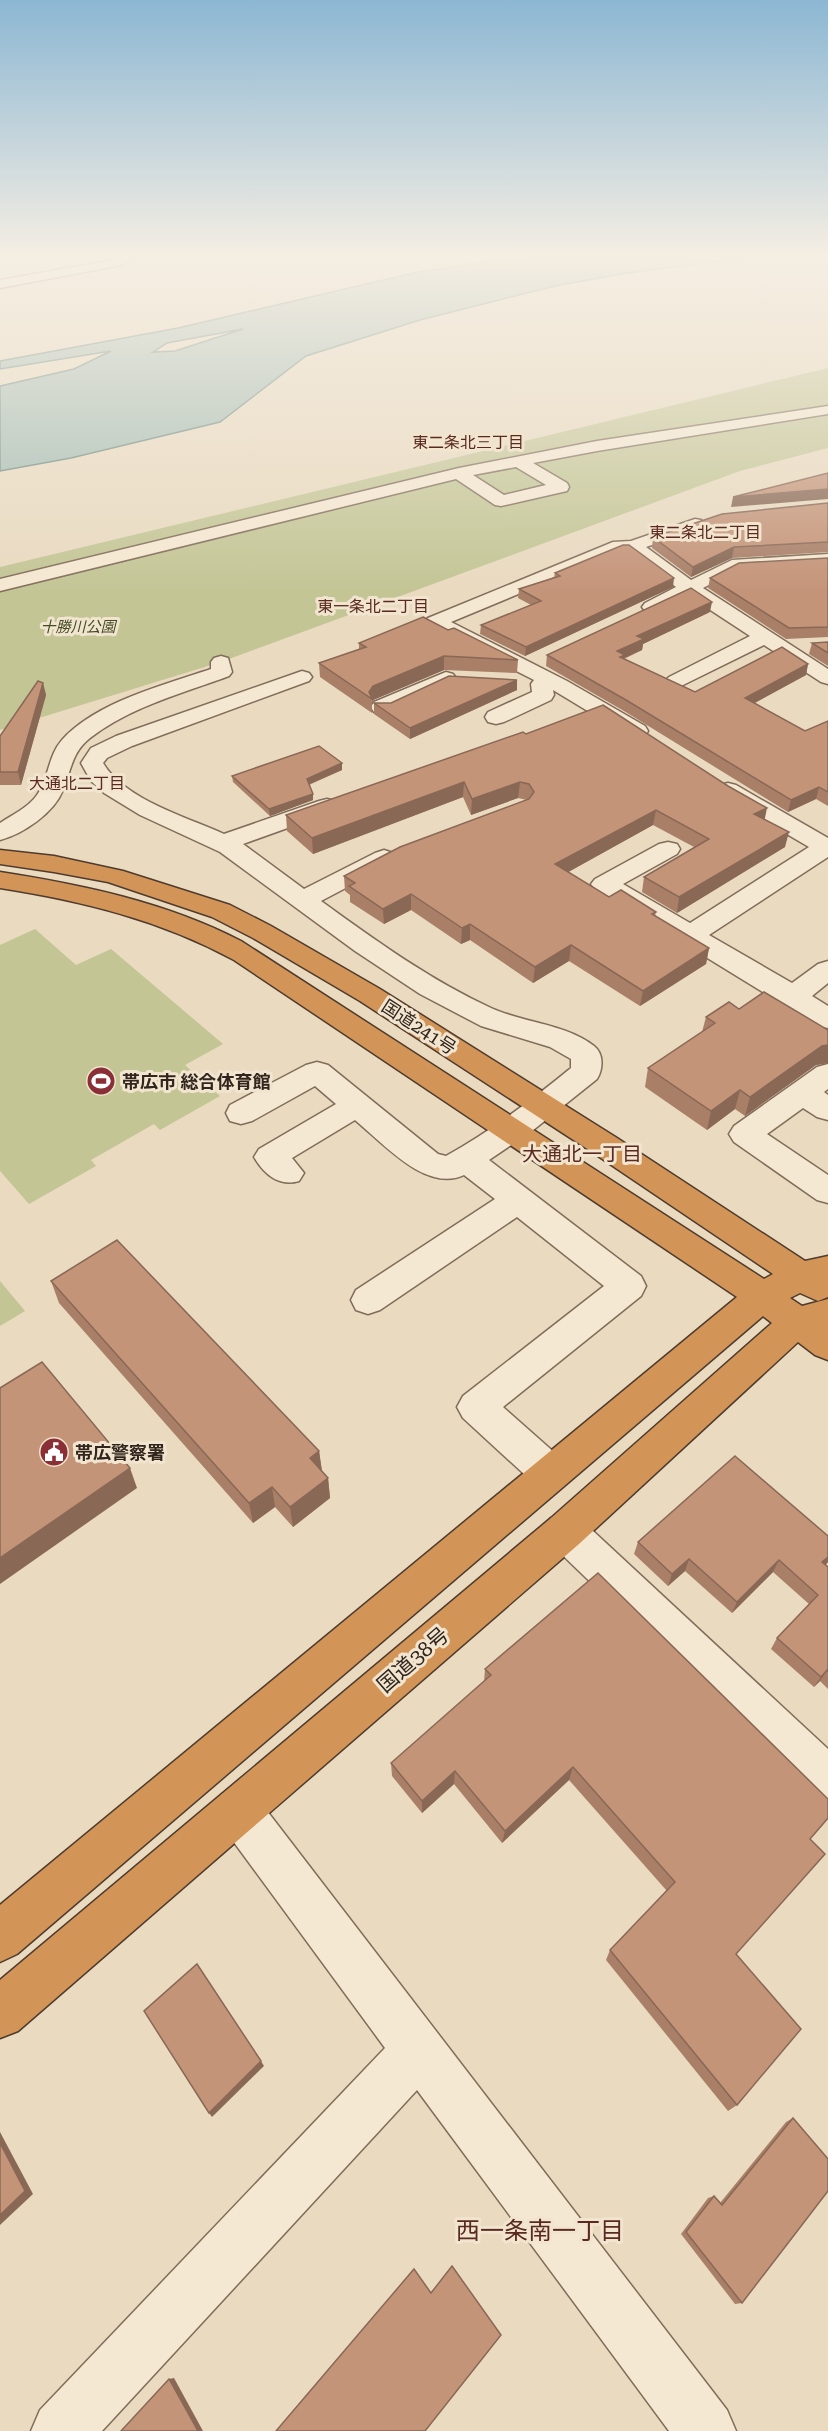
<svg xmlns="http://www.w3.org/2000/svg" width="828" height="2431" font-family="'Roboto Serif','Noto Sans JP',serif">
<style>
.green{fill:#c3c595}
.water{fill:#a2bbb3;stroke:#6b887f;stroke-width:1.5;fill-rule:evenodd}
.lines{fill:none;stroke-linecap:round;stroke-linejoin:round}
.minor-casing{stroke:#806c5a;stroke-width:3}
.highway-casing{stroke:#4e3b2e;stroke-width:3}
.minor{fill:#f5e8d2;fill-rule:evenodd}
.highway{fill:#d29557;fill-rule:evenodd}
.wall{fill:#a97f68}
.shaded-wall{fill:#896855}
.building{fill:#c49479;stroke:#896855;stroke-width:1.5}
.labels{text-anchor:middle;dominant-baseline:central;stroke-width:6;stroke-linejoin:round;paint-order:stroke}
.far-park-label{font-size:15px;font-style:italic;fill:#444c25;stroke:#f1e5cf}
.far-neighbourhood-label{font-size:16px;fill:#5a2920;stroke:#f1e5cf}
.street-label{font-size:18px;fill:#31251d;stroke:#f1e5cf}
.poi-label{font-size:18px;font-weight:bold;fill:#31251d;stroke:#f1e5cf;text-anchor:start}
.neighbourhood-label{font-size:20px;fill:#5a2920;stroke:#f1e5cf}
.near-street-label{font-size:21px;fill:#31251d;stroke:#f1e5cf}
.near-neighbourhood-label{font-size:24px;fill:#5a2920;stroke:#f1e5cf}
</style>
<rect width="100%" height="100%" fill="#e9dac0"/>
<g class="green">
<path d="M828 368V448L740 471 221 662 0 730V567Z"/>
<path d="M35 929 76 965 111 949 223 1044 185 1065 220 1096 160 1130 154 1124 91 1160 96 1166 29 1204 0 1171V945Z"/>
<path d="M0 1281 25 1311 0 1326Z"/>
</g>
<path class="water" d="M550 253H781L634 272 555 286 420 320 306 356 220 422 71 458 0 471V386L74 369 111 351 0 369V361L178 328 418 272ZM243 329 175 351 153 352 167 343Z"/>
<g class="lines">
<g class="minor-casing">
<g id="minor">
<path d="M126 253H139L122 265 0 288V280L114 260Z"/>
<path d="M828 406V414L597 451 533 463 567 483 569 487 567 491 501 506 495 505 456 479 0 591V579L459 468 597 441ZM516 467 546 485 504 495 473 475Z"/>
<path d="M695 519 701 520 704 524 701 528 646 547 691 580 732 560 828 554V566L736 571 703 588 828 669V684L821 682 764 645 683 685 676 687 669 685 665 681 669 677 750 636 689 596 659 611H645L642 607 645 603 676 587 629 551H622L451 622 567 681 645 726 648 731 645 736 637 738 629 736 553 690 554 695 551 700 504 722 496 724 488 722 485 717 488 712 532 692 531 684 534 680 428 626 425 622 428 618 613 542 631 541Z"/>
<path d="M221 656 228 658 232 672 229 676C183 693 130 707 90 738 72 752 71 770 63 790 54 813 23 834 0 840V823C12 815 29 807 37 795 49 778 48 756 62 740 96 702 164 685 211 669V662L214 658Z"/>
<path d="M302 671 309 673 312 677 309 681 132 746 107 758 103 763C125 800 187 817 224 834L319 801 327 799 335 801 339 806 335 811 243 844 304 889 375 853 384 850 393 853 397 858 393 863 321 901C375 940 430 980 491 1008 524 1023 566 1024 594 1046 604 1054 603 1069 597 1079L532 1131 489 1160 641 1276 646 1286 641 1296 503 1407 564 1461 569 1473 564 1485 550 1490 536 1485 463 1418 457 1407 463 1396 604 1286 517 1217 380 1310 368 1314 356 1310 351 1300 356 1290 495 1199 464 1175C426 1193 383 1143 355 1120L292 1158 304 1173 299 1181C279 1187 264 1174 254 1157L259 1149 336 1104 315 1086 252 1121 241 1124 230 1121 226 1113 230 1105 306 1065 317 1062 328 1065 438 1154 446 1156C491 1131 532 1100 571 1068V1059L550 1047 481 1026 420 994 355 951 220 852 140 815 104 793 91 781 81 763 91 748 116 736Z"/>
<path d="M446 672 453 674 456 678 453 682 390 712 382 713 374 712 371 707 374 702Z"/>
<path d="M728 783 736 785 828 838V857L709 935 792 983 818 964 828 961V983L812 996 828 1006V1028L818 1026 595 889 591 884 595 879 659 844 668 842 677 844 680 849 677 854 623 884 690 923 809 847 720 795 716 790 720 785Z"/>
<path d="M828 1064V1089L824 1092 828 1095V1120L817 1117 803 1108 767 1134 828 1175V1203L817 1200 734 1142 729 1134 734 1126 817 1067Z"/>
<path d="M565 1513 579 1518 828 1749V1803L812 1796 551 1544 545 1531 551 1518Z"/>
<path d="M238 1787 254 1794 727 2410 736 2431H669L417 2090 102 2431H31L40 2410 385 2048 222 1826 215 1810 222 1794Z"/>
</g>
</g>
<g class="highway-casing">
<path id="highway" d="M0 850 54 856 123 871 230 905 271 926 380 989 617 1138 805 1261 828 1256V1297L818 1301 800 1293 790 1298 802 1306 828 1299V1360L815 1355 798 1342 579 1544 18 2031 0 2038V1980L551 1518 772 1323 763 1316 17 1954 0 1962V1905L737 1297 234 960C160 920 83 901 0 888V872C83 885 165 902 241 941L764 1279 773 1274 595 1154 360 1001 253 938 212 917 108 882 54 872 0 864Z"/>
</g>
<use href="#minor" class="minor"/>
<use href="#highway" class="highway"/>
</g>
<g class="wall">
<path d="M828 503V552L732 558 691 577 652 548 653 537Z"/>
<path d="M828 558V637L786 639 708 588 710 578Z"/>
<path d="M555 573 673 587 525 656 480 634 481 625 531 605 518 598 519 589 554 577Z"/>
<path d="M710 612 643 644 642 650 624 659 695 692 808 664 806 675 754 703 805 731 828 721V806L816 799 788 812 624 711 546 666 547 655Z"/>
<path d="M448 630 518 660 517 673 444 670 373 700 372 702V713L320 677 319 663 359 650V643Z"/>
<path d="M828 642V666L809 654 812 643Z"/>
<path d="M517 680V690L410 739 374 714V703H391Z"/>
<path d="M43 683 46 695 21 785H0V736Z"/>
<path d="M526 734 765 819 785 847 677 913 642 892 644 877 694 847 653 825 568 872 609 897 656 912 655 916 709 948 706 964 640 1006 569 961 533 983 470 940 461 944 411 910 384 924 350 902V895L345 891 344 876 527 800 518 798 471 815 463 797 313 854 287 831 286 815Z"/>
<path d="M342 770 309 785 313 794V800L270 816 233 782 232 776Z"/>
<path d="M739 1009 828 1030V1063L816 1065 745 1116 735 1109 707 1130 645 1087 648 1068 702 1032 706 1017Z"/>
<path d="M51 1281 319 1451 322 1471 328 1478 330 1498 293 1527 275 1507 253 1523 59 1303Z"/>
<path d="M828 1536V1562L826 1565 828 1567V1689L820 1681 814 1687 771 1649 777 1638 809 1604 773 1572 732 1613 685 1571 668 1586 634 1554 638 1542Z"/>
<path d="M485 1669 828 1799V1819L810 1839 736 1954 737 2105 728 2111 606 1960 610 1950 667 1891 569 1780 502 1843 454 1784 422 1813 392 1776 391 1763 484 1682Z"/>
<path d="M793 2118 742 2303 735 2304 681 2234 708 2198 714 2196 720 2203 786 2122Z"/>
</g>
<g class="shaded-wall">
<path d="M828 489V499L731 507 733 497Z"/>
<path d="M734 547 732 558 691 577 693 567Z"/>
<path d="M674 578 673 587 525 656 526 647Z"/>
<path d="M712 602 710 612 643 644 642 650 624 658 623 666 617 651 637 636Z"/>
<path d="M444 656V670L373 700 372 702V699L369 692 373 686Z"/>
<path d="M808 664 806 675 742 710 745 698Z"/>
<path d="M517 680V690L410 739V728Z"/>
<path d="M43 683 46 695 21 785 18 772Z"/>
<path d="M342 763V770L307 785V779Z"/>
<path d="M464 782 463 797 313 854 312 838Z"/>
<path d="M520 782 518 798 471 815 472 799Z"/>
<path d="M819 787 816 799 788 812 791 800Z"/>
<path d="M313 794V800L270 816 269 809Z"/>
<path d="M767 808 764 823 754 814Z"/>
<path d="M656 810 653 825 554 880 555 864Z"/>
<path d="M789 832 785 847 677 913 679 897Z"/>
<path d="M411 894V910L384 924 383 909Z"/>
<path d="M470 924V940L461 944 462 928Z"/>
<path d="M571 945 569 961 533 983 535 967Z"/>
<path d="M709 948 706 964 640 1006 643 991Z"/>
<path d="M828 1045V1063L816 1065 745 1116 750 1097 822 1046Z"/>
<path d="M740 1090 735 1109 707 1130 711 1111Z"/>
<path d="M319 1451 322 1472 310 1458Z"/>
<path d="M130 1468 137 1488 0 1584V1558Z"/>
<path d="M328 1478 330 1498 293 1527 290 1507Z"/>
<path d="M272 1487 275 1507 253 1523 249 1503Z"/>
<path d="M828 1557V1562L816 1574 822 1562Z"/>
<path d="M689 1559 685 1571 668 1586 672 1574Z"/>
<path d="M779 1560 773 1572 732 1613 737 1602Z"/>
<path d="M827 1670 820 1681 814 1687 821 1677Z"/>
<path d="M573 1767 569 1780 502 1843 505 1831Z"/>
<path d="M455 1771 454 1784 422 1813V1801Z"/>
<path d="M261 2061 264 2066 212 2117 209 2113Z"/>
<path d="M0 2132 33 2194 0 2225Z"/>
<path d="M174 2378 203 2431H198L169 2379Z"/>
</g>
<g class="building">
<path d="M828 473V489L733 497Z"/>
<path d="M828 503V542L734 547 693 567 653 537 722 514Z"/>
<path d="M623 545H629L674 578 526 647 481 625 541 601 519 589 560 576 555 573Z"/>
<path d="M828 558V627L789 628 710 578 739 563Z"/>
<path d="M691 588 712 602 637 636 644 639 617 651 625 655 620 657 695 692 782 647 808 664 745 698 805 731 828 721V792L819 787 791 800 626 700 547 655Z"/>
<path d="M423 617 448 630 454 628 518 660 444 656 373 686 369 692 372 699 319 663 366 647 359 643Z"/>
<path d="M828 642V653L812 643Z"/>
<path d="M449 676 517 680 410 728 374 703H391Z"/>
<path d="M38 681 43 683 18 772H0V736Z"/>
<path d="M603 705 728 786 767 808 754 814 789 832 679 897 644 877 709 839 656 810 555 864 609 897 621 890 656 912 652 914 709 948 643 991 571 945 535 967 470 924 462 928 411 894 383 909 349 886 355 883 344 876 400 847 529 799 534 792 529 784 520 782 472 799 464 782 312 838 286 815 523 732 526 734Z"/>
<path d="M319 746 342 763 307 779 313 794 269 809 232 776Z"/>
<path d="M764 992 828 1030V1045L822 1046 750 1097 740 1090 711 1111 648 1068 715 1023 706 1017 729 1002 739 1009Z"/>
<path d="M117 1240 319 1451 310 1458 328 1478 290 1507 272 1487 249 1503 51 1281Z"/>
<path d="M42 1362 130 1468 0 1558V1388Z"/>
<path d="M735 1456 828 1536V1557L822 1562 828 1567V1671L827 1670 821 1677 777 1638 818 1595 779 1560 737 1602 689 1559 672 1574 638 1542Z"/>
<path d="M598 1573 828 1799V1818L810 1839 825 1854 736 1954 801 2029 737 2105 610 1950 675 1882 573 1767 505 1831 455 1771 422 1801 391 1763 491 1675 485 1669Z"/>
<path d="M197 1964 261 2061 209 2113 144 2011Z"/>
<path d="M793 2118 828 2159V2191L742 2303 686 2232 714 2196 722 2205Z"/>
<path d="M0 2143 25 2191 0 2215Z"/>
<path d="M452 2266 501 2335 425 2431H276L414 2269 431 2293Z"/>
<path d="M169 2379 198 2431H121Z"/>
</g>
<linearGradient id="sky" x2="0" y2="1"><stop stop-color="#8cb7d3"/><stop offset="0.43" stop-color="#f5eee3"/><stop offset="1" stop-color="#f5eee3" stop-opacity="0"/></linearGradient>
<rect width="828" height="593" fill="url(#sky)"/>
<defs>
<g id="stadium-disc" transform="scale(1.5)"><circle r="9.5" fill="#892f35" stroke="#f1e5cf"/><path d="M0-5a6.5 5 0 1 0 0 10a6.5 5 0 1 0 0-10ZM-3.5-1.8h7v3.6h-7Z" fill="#fff"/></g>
<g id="civic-disc" transform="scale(1.5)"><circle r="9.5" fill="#892f35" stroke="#f1e5cf"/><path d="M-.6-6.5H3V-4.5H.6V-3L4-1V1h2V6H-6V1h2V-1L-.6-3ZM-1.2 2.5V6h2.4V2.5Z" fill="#fff"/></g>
</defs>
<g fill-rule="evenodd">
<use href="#stadium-disc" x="101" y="1081"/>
<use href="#civic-disc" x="54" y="1452"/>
</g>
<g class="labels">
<g class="far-park-label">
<text x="78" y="627">十勝川公園</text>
</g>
<g class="far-neighbourhood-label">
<text x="468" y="442">東二条北三丁目</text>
<text x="705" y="532">東二条北二丁目</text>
<text x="373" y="606">東一条北二丁目</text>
<text x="77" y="783">大通北二丁目</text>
</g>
<g class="street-label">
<text transform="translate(419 1027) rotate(33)">国道241号</text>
</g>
<g class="poi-label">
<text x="122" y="1081">帯広市 総合体育館</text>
<text x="75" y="1452">帯広警察署</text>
</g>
<g class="neighbourhood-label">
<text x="582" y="1154">大通北一丁目</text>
</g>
<g class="near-street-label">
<text transform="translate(413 1660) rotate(-41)">国道38号</text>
</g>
<g class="near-neighbourhood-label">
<text x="540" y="2231">西一条南一丁目</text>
</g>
</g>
</svg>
